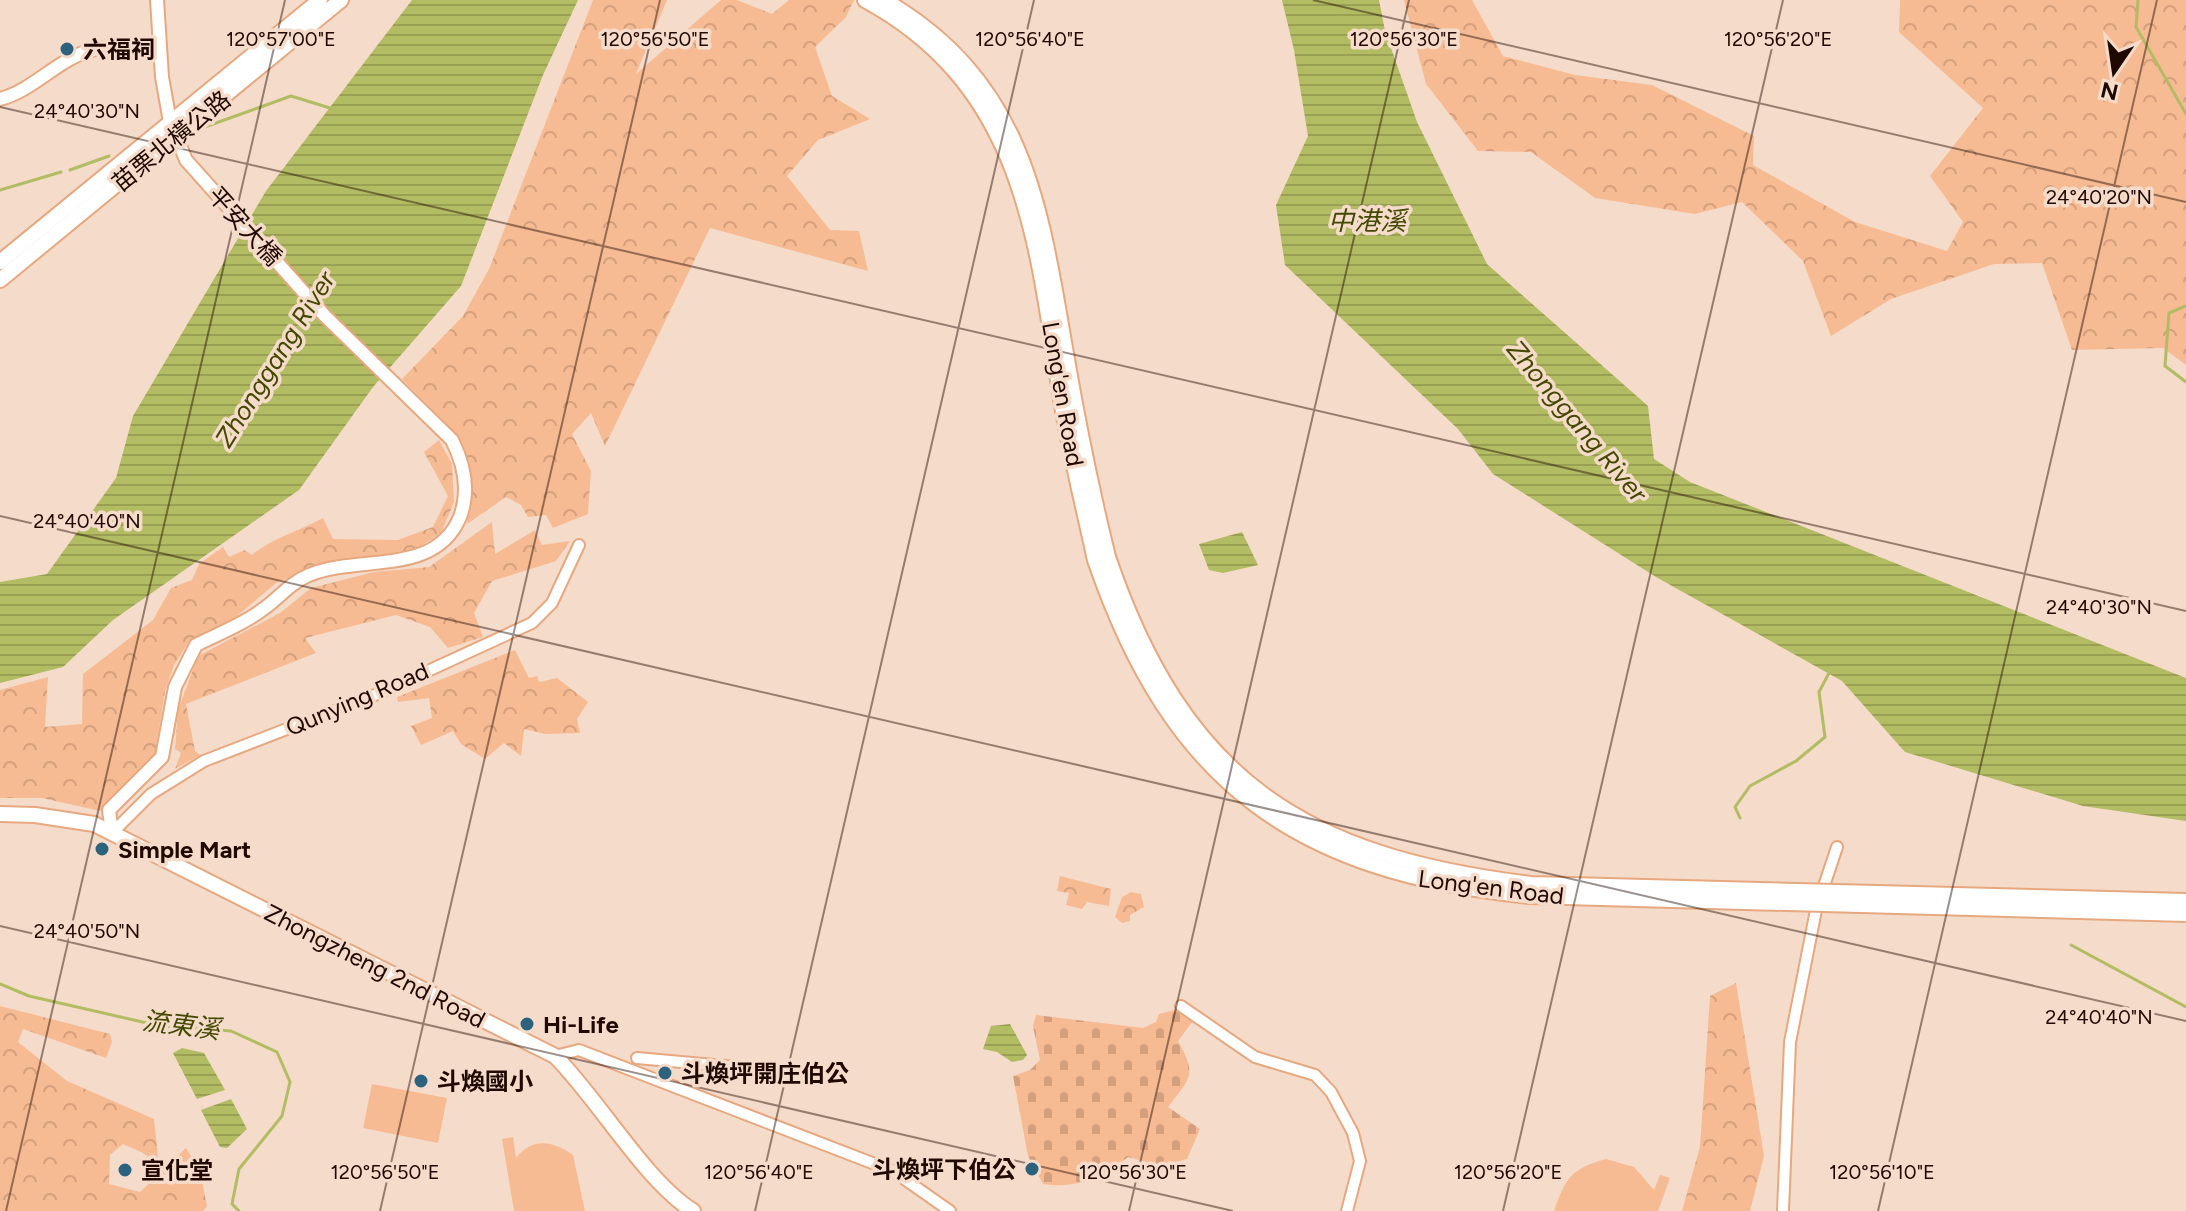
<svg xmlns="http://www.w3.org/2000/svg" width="2186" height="1211" font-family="Figtree,'Noto Sans TC',sans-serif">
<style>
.grass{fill:#f7bb93}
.forest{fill:url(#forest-crowns)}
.cemetery{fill:url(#cemetery-stones)}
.water{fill:url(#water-rules)}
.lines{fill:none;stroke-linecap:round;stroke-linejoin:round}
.stream{stroke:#b2bc62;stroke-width:3}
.minor-casing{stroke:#e7a87f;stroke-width:14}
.tertiary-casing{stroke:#e7a87f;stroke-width:16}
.secondary-casing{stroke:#e7a87f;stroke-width:18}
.minor{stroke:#fff;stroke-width:10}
.tertiary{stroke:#fff;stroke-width:12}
.secondary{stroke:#fff;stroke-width:14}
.secondary-bridge-casing{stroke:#e7a87f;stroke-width:18;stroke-linecap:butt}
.secondary-bridge{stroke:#fff;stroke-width:14}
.ticks{fill:none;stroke:#1f0900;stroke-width:2;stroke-opacity:0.45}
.poi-dot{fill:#2d627e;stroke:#f5dbca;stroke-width:3}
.labels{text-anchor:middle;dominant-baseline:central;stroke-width:7;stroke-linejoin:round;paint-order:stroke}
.poi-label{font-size:24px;font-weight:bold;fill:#1f0900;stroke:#f5dbca;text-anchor:start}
.street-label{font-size:24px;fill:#1f0900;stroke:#f5dbca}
.water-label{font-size:26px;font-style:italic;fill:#434900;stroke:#f5dbca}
.ticks-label{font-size:20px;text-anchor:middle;fill:#1f0900;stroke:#f5dbca;stroke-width:7;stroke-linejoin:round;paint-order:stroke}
</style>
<defs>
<pattern id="forest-crowns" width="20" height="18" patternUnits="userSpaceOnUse" patternTransform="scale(2)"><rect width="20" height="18" fill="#f7bb93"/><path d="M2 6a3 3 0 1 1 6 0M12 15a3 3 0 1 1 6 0" fill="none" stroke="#d39f7d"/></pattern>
<pattern id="cemetery-stones" width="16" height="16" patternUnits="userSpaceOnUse" patternTransform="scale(2)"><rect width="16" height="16" fill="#f7bb93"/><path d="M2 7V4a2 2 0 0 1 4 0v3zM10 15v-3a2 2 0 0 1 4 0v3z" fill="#d39f7d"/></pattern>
<pattern id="water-rules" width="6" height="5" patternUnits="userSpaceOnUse" patternTransform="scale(2)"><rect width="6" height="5" fill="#b2bc62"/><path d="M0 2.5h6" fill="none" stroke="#99a053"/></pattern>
</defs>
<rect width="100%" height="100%" fill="#f5dbca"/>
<g class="grass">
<path d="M372 1084 447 1098 438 1143 363 1128Z"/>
<path d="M513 1137 516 1158C533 1137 552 1141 573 1155L585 1211H514L502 1139Z"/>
<path d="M1606 1159 1634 1167 1654 1190 1660 1175 1670 1178 1658 1211H1554C1566 1177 1571 1169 1606 1159Z"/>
</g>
<g class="forest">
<path d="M593 0H667L636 74 721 0H737L772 14 789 0H854L846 17 815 47 832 96 870 119 818 140 787 176 830 230 859 231 868 271 710 228 605 446 591 413 572 434 591 471 588 514 553 528 546 515 528 517 521 505 506 497 467 524C480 445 453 432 402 379L463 316 489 269Z"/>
<path d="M1404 0H1472L1503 56 1575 75 1652 85 1754 136 1753 165 1855 222 1947 251 1963 222 1930 176 1983 108 1899 32 1900 0H2186V365L2163 348 2072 350 2042 263 1994 264 1891 299 1831 336 1803 261 1742 202 1695 214 1595 198 1531 152 1478 151 1426 84Z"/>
<path d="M439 440 452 464 454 502 441 533 413 551 335 560 276 583 230 622 190 640 174 665 165 691 155 753 138 775 100 811 42 798H0V690L48 677 45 727 82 724 83 674 153 620 171 588 192 580 199 564 223 547 229 557 245 550 252 555C272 538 300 531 323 518L333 539 398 540 433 527 448 496 424 452Z"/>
<path d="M492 522 495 554 535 530 542 545 570 541 556 561 492 581 474 613 483 637 448 648 430 627 396 615 305 638 316 653 186 704 195 751 200 755 175 769 181 753 175 749 178 710 198 656 280 613 311 588 374 572 429 567Z"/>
<path d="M515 650 529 678 537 676 539 682 557 678 588 702 577 719 580 733 545 734 524 729 521 756 504 743 485 759 461 744 453 731 421 745 411 726 432 718 429 698 398 702 397 697Z"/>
<path d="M1060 876 1111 889 1109 906 1087 902 1082 909 1066 905 1069 893 1057 891Z"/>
<path d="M1131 892 1141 894 1144 907 1130 915V921L1122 923 1115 917 1122 897Z"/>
<path d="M1736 983 1764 1156 1750 1211H1682L1700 1147 1710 996Z"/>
<path d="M0 1006 110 1034 112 1042 106 1058 23 1029 18 1042 67 1081 154 1119 159 1166 143 1153 123 1144 110 1155 109 1184 140 1192 186 1148 200 1171 207 1206 203 1211H0Z"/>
</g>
<path class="cemetery" d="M1179 1009 1193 1021 1178 1041C1197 1075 1191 1077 1168 1107L1200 1129 1187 1159 1161 1166 1128 1157C1102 1178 1076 1189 1043 1184L1028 1156 1013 1076 1030 1070 1040 1060 1033 1026 1036 1015 1143 1028 1156 1022 1159 1014Z"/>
<g class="water">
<path d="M412 0H578L543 75 461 286 373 387 299 490 113 620 63 667 0 683V582L47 574 116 478 133 416 266 191Z"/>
<path d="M1282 0H1379L1385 31 1417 122 1487 264 1648 406 1654 459 1690 482 2186 678V821L2083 806 1905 752 1842 681 1656 577 1493 474 1458 429 1285 265 1276 205 1308 136 1294 50Z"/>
<path d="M1242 532 1258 565 1223 573 1209 570 1199 544Z"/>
<path d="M1010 1024 1027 1055 1023 1060 1012 1062 997 1052 983 1049 991 1026Z"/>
<path d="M182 1048 204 1053 225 1090 197 1099 173 1053Z"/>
<path d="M231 1099 247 1129 227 1148 220 1147 201 1110Z"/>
</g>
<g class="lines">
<g class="stream">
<path d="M2138 0 2136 27 2186 114"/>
<path d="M202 128 291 96 330 108"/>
<path d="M70 170 109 156"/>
<path d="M0 190 61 172"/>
<path d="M2186 306 2169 313 2165 366 2186 382"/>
<path d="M1740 818 1735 807 1750 786 1796 761 1825 737 1819 692 1829 673"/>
<path d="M2071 945 2186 1007"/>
<path d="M0 984 29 996 160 1026 231 1031 277 1052 290 1082 282 1116 239 1169 232 1204 239 1211"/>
</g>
<g class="minor-casing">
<g id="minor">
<path d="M112 833 151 794 204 761 380 693 532 623 552 603 579 545"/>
<path d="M1181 1006 1255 1057 1315 1075 1331 1092 1353 1133 1360 1161 1347 1211"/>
<path d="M555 1056 579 1050 893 1171 950 1211"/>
<path d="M637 1058 736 1067"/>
<path d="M1783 1211 1790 1042 1816 910 1837 847"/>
</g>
</g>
<g class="tertiary-casing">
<g id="tertiary">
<path d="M0 99C35 90 60 56 96 49 116 45 139 48 160 47"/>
<path d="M112 833 109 810 162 757 175 687 196 645C220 633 244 624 266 607 281 596 290 583 309 575 360 554 435 577 460 517 470 491 464 464 452 440L325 316 186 160 170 122 162 77 157 0"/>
</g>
</g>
<g class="secondary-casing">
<g id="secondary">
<path d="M865 0C1022 85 1036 235 1060 394 1069 449 1083 505 1095 560"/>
<path d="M884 0C1024 81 1040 203 1065 348 1077 418 1091 488 1108 557"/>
<path d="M0 262 320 0"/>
<path d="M0 280 341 0"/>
<path d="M0 814 35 815 94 824 555 1056C599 1100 645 1181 693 1211"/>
</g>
</g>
<use href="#minor" class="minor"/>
<use href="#tertiary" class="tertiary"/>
<use href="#secondary" class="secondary"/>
<g class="secondary-bridge-casing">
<g id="secondary-bridge">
<path d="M1108 557C1184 780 1302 856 1531 884L2186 901"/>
<path d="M1095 560C1172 784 1295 872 1529 896L2186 914"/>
</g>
</g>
<use href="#secondary-bridge" class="secondary-bridge"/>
</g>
<path class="ticks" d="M1313 0 2186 202M0 107 2186 611M0 516 2186 1021M0 926 1233 1211M6 1211 285 0M380 1211 660 0M755 1211 1034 0M1129 1211 1409 0M1503 1211 1783 0M1878 1211 2157 0"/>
<g class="poi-dot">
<circle cx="67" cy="49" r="8"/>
<circle cx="102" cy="849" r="8"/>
<circle cx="527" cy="1024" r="8"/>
<circle cx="665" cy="1073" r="8"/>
<circle cx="421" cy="1081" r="8"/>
<circle cx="1032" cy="1169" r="8"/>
<circle cx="125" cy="1170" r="8"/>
</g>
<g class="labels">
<g class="poi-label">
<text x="83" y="49">六福祠</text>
<text x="118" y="849">Simple Mart</text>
<text x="543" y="1024">Hi-Life</text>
<text x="681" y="1073">斗煥坪開庄伯公</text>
<text x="437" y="1081">斗煥國小</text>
<text x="1016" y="1169" text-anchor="end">斗煥坪下伯公</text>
<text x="141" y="1170">宣化堂</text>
</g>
<g class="street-label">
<text transform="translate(171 141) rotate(-39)">苗栗北橫公路</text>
<text transform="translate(245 226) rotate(48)">平安大橋</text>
<text transform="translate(1063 394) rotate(80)">Long'en Road</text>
<text transform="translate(357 699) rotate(-23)">Qunying Road</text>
<text transform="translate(1491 887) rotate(7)">Long'en Road</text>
<text transform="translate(375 966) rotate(27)">Zhongzheng 2nd Road</text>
</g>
<g class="water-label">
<text x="1367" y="221">中港溪</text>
<text transform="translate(275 359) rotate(-58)">Zhonggang River</text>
<text transform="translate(1577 421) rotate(50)">Zhonggang River</text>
<text transform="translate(181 1025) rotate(7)">流東溪</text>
</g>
</g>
<g class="ticks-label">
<text x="281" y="46">120°57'00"E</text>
<text x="655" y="46">120°56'50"E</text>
<text x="1030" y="46">120°56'40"E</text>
<text x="1404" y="46">120°56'30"E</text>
<text x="1778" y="46">120°56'20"E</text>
<text x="87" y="118">24°40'30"N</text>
<text x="2099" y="204">24°40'20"N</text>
<text x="87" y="528">24°40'40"N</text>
<text x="2099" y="614">24°40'30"N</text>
<text x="87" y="938">24°40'50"N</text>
<text x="2099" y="1024">24°40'40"N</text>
<text x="385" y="1179">120°56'50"E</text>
<text x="759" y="1179">120°56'40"E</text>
<text x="1133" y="1179">120°56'30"E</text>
<text x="1508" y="1179">120°56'20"E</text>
<text x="1882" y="1179">120°56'10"E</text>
</g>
<g transform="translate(2114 72) rotate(193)" stroke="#f5dbca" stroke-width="6" paint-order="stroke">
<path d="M0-6L14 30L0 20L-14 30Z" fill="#1f0900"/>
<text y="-12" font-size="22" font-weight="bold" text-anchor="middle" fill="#1f0900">N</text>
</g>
</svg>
